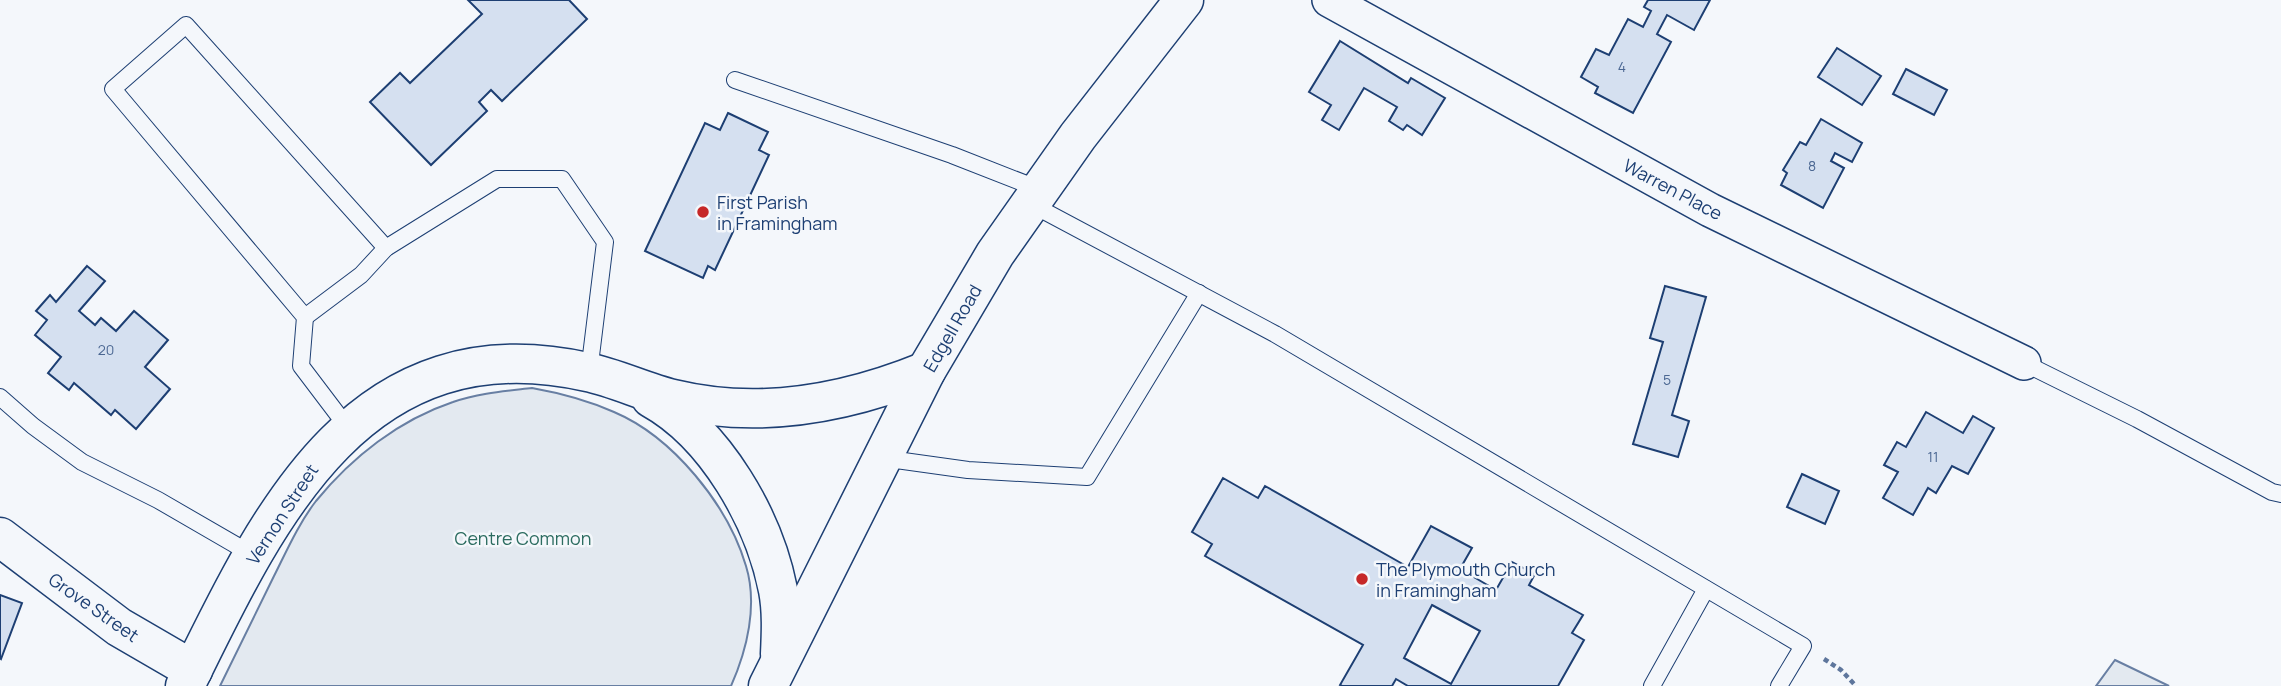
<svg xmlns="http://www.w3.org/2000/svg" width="2281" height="686" font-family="Manrope,sans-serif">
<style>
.green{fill:#e3e9f0;stroke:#687fa3;stroke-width:2}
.building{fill:#d5e0f0;stroke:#1d3f73;stroke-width:2;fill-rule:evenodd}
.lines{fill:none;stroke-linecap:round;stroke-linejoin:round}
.service-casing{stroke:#1d3f73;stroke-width:18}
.minor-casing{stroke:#1d3f73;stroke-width:36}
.tertiary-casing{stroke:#1d3f73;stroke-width:41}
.secondary-casing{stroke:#1d3f73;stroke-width:41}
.path{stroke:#5e769c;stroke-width:4.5;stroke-dasharray:5 3.5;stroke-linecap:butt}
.service{stroke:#f4f7fb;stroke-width:16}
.minor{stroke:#f4f7fb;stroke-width:33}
.tertiary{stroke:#f4f7fb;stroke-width:38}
.secondary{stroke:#f4f7fb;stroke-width:38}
.poi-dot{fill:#c62828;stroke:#f4f7fb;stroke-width:2.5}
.labels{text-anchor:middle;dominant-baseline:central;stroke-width:5;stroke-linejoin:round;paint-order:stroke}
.number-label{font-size:14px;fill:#4b6792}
.street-label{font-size:18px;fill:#1d3f73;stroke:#f4f7fb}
.poi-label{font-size:18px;fill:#1d3f73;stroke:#f4f7fb;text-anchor:start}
.park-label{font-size:18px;fill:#2c6c60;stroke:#f4f7fb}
</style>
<rect width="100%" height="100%" fill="#f4f7fb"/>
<g class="green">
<path d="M532 388C560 393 587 400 614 412 673 437 728 505 746 566 758 605 747 650 731 686H220C238 649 256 612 274 576 287 550 299 523 316 501 352 457 399 420 453 402 478 393 506 391 532 388Z"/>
<path d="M2115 660 2169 686H2096Z"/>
</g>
<g class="building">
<path d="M468 0H569L587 19 502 101 491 90 479 102 487 111 431 165 370 102 400 73 410 83 482 14Z"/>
<path d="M1648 0H1710L1694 30 1667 15 1657 34 1671 42 1633 113 1595 93 1598 87 1581 77 1596 49 1609 55 1628 19 1643 27 1651 11 1644 7Z"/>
<path d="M1340 41 1408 83 1411 78 1445 98 1422 135 1407 125 1403 130 1389 121 1397 107 1364 88 1339 130 1322 120 1331 105 1309 92Z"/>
<path d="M1837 48 1881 76 1862 105 1818 77Z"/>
<path d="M1906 69 1947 90 1934 115 1893 94Z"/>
<path d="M728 113 768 132 759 150 769 155 715 270 708 266 703 278 645 251 705 123 720 130Z"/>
<path d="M1821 119 1862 143 1852 162 1835 153 1831 161 1844 168 1823 208 1781 185 1787 173 1783 170 1800 142 1806 145Z"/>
<path d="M87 266 105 281 79 311 95 325 101 318 116 331 134 311 168 340 145 367 170 389 136 429 115 410 111 415 74 383 69 390 48 373 61 357 35 335 47 320 36 311 50 295 56 302Z"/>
<path d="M1665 286 1706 297 1672 415 1689 421 1678 457 1633 444 1663 342 1650 338Z"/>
<path d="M1926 412 1963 433 1973 416 1994 428 1968 474 1952 466 1936 493 1928 488 1913 515 1883 498 1898 472 1884 465 1897 442 1906 447Z"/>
<path d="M1802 474 1839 491 1825 524 1787 507Z"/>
<path d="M1223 478 1258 498 1265 486 1408 567 1431 526 1472 548 1460 569 1496 590 1512 562 1535 574 1529 585 1583 615 1572 633 1584 640 1558 686H1408L1396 679 1392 686H1342L1340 685 1363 645 1205 556 1212 544 1192 532ZM1432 605 1480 631 1451 684 1404 658Z"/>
<path d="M0 595 22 603 1 659 0 658Z"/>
</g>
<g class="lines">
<g class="service-casing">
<g id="service">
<path d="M735 80 952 155 1039 189"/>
<path d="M1029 203 1275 334 1803 646 1779 686"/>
<path d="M305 317 361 275 386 248 497 179H562L605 242 589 372"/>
<path d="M2024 363 2137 419 2272 492 2281 494"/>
<path d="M0 397 33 426 82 462 158 500 253 555"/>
<path d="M348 428 301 366 305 317 113 89 186 25 386 248"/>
<path d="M882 458 968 470 1087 477 1199 293"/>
<path d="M1652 686 1706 589"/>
</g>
</g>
<g class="minor-casing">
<path id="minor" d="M1329 0 1710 210 2024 363"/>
</g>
<g class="tertiary-casing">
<path id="tertiary" d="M0 537 119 627 193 670"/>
</g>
<g class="secondary-casing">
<g id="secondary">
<path d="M651 398C716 434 764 519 778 590 782 611 781 633 780 654"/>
<path d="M185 686C268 516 359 321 587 372 616 378 644 392 673 399 760 420 845 404 926 371"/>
<path d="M768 686 926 371 995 254 1078 136 1184 0"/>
</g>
</g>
<path class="path" d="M1824 659 1841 670 1856 686"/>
<use href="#service" class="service"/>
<use href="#minor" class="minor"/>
<use href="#tertiary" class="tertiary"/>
<use href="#secondary" class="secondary"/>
</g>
<g class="poi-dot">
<circle cx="703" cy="212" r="7"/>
<circle cx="1362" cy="579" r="7"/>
</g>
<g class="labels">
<g class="number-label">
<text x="1622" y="66">4</text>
<text x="1812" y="165">8</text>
<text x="106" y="349">20</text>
<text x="1667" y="379">5</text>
<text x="1933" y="456">11</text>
</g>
<g class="street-label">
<text transform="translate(1673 189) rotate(28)">Warren Place</text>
<text transform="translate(952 328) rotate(-60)">Edgell Road</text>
<text transform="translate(282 514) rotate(-57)">Vernon Street</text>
<text transform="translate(94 607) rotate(35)">Grove Street</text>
</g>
<g class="poi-label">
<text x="717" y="202">First Parish<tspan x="717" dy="21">in Framingham</tspan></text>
<text x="1376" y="569">The Plymouth Church<tspan x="1376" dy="21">in Framingham</tspan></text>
</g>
<g class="park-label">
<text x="523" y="538">Centre Common</text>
</g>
</g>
</svg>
